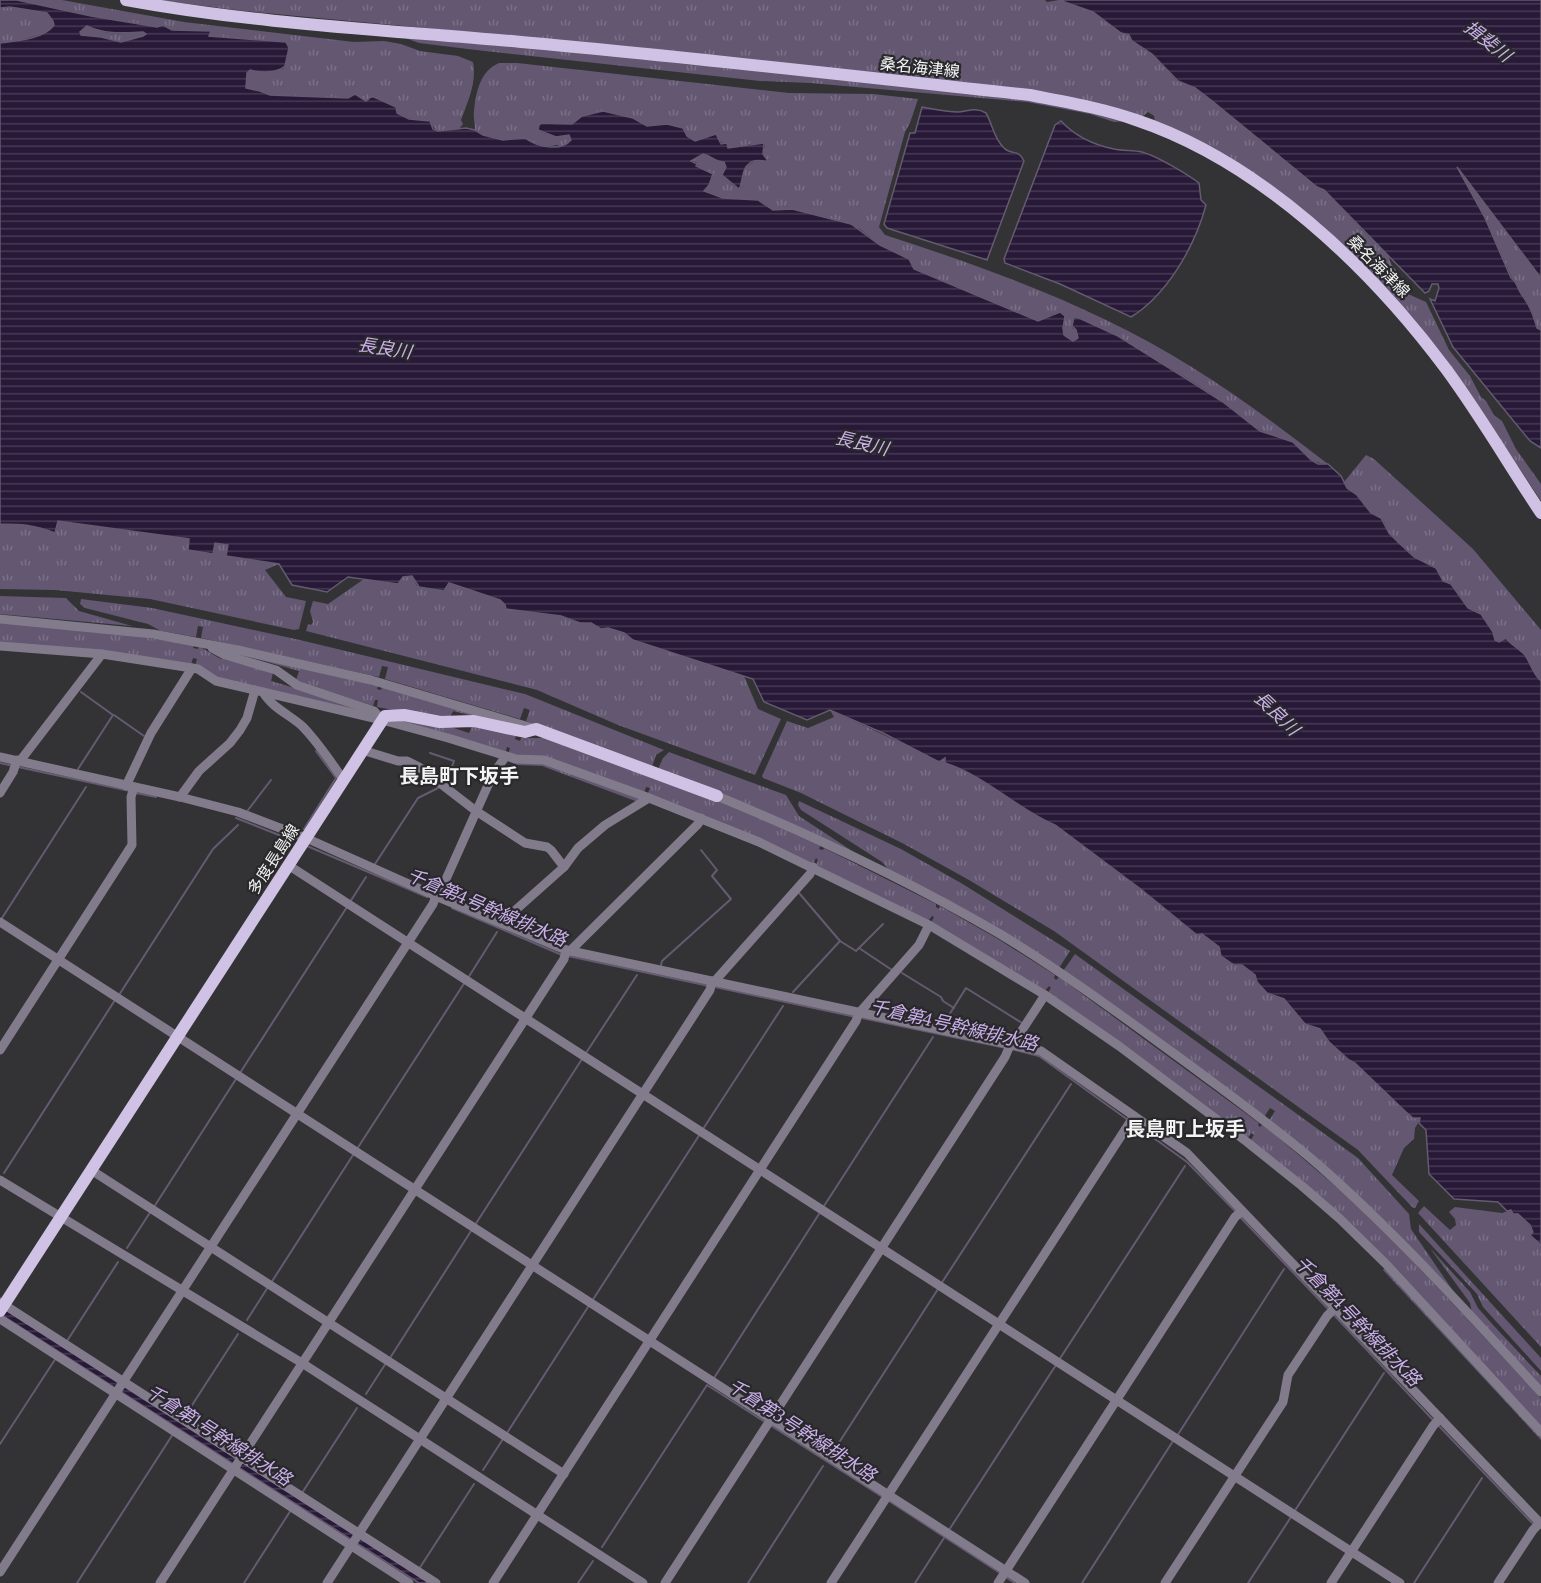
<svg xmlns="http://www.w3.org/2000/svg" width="1541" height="1583" font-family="Lora,'Noto Sans JP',serif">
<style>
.grass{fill:url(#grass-tufts)}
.water{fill:url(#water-rules);stroke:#645b70;stroke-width:1.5;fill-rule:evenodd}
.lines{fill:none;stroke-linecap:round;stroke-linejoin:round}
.stream{stroke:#645b70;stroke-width:2}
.minor{stroke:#827b8b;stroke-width:9}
.major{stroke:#d0c2e4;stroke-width:12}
.labels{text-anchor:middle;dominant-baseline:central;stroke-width:4.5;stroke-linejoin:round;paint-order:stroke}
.street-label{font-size:16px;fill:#f4f4f5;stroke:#29282b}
.water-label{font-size:18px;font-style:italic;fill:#cbb0ec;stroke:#29282b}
.quarter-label{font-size:20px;font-weight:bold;fill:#f4f4f5;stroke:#29282b}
</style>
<defs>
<pattern id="grass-tufts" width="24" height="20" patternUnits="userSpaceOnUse" patternTransform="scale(1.5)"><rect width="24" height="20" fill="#635772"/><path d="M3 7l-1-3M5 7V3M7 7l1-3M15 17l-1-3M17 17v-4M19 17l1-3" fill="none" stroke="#7a7087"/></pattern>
<pattern id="water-rules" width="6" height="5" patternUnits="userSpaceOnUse" patternTransform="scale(1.5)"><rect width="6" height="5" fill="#271937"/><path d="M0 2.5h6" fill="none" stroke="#473b55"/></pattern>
</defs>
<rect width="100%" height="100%" fill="#333235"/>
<g class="grass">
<path d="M17 0H62L184 22 354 42 384 41 401 44 420 51 458 56 473 62C477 82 468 101 461 120L463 124 459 129 438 131 426 120C415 121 407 118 397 113V109L362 100 355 95 348 98 270 95 260 91 246 88 247 73 250 70 257 72 283 69 285 66 286 42 209 36 210 31 200 30 198 32C185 33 174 32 164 25L158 27 91 16Z"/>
<path d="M157 0H1045L1047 2 1059 0 1093 12 1121 33 1129 35 1152 54 1177 81 1195 88 1211 100 1317 187 1324 190 1367 235 1388 254 1391 264 1396 270 1408 294 1426 302 1449 350 1470 376 1481 397 1486 401 1494 415 1502 421 1516 449 1541 484V501L1476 403 1316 223 1155 122 1154 116 1148 112 1142 117 1110 106 607 45 244 11Z"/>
<path d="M10 7 47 13 53 21 54 25 49 32 13 42 0 43V8Z"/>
<path d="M87 26C105 36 124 33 143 32L146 34 144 36 121 42 101 37 81 35 80 32Z"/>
<path d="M405 38 641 57 1053 103 1127 121 1114 122 1090 114 1027 102 810 83 760 81 476 50 419 43Z"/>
<path d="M499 63H517L789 93 873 94 918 99 910 123 905 132 879 227 885 235C990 269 1096 307 1190 366 1238 395 1283 430 1328 464 1307 463 1308 453 1294 444 1283 437 1270 436 1260 430 1246 422 1235 410 1223 402 1178 370 1128 344 1079 318L1072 328 1076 330 1078 338 1073 341 1064 335 1063 328 1053 314 1038 322 913 269 909 259 880 245 860 229 792 209 773 210 759 200 723 198 704 191 710 173 699 169 696 162 690 161 703 154C711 156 716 161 724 162L726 167 724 177 734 186 741 188C741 167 747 165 764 157L763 154 765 145 749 144 743 147 728 148 713 135 695 141 667 124 646 126 633 118 576 121C568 127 555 125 546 123L541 132 556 137 569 134 571 140 567 145 561 147 557 145 547 147 533 144 518 138 503 140 482 135 475 130C475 123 473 117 474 111 476 92 480 71 499 63Z"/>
<path d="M1458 166 1541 278V330L1537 328C1534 314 1530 306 1522 295 1517 289 1518 283 1512 278 1495 241 1480 205 1459 171Z"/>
<path d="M1366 455 1374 459 1473 549 1541 630V681C1533 674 1531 664 1525 655 1520 649 1511 645 1506 638L1499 642 1495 640 1493 632 1478 612 1468 608 1451 584 1443 581 1436 568 1414 557 1400 544 1389 533 1384 522 1375 514 1371 513 1357 495 1347 488 1344 482Z"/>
<path d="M58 521 189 539 188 550 212 553 215 542 229 545 227 556 279 564 265 570 286 597 306 601 299 629 294 630 150 599 55 590 0 589V524H32L55 533Z"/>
<path d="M412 576 417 586H447L449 583 500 600 505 605 548 615 561 616 580 623H591L601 629 608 628 624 633 633 640 744 676 758 709 781 719 755 775 618 725 537 690 306 631 308 624 311 625 313 622 310 611 313 601 328 604 364 579 397 584 402 577Z"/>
<path d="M0 596 66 598 79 611 132 626 0 614Z"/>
<path d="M81 599 152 608 300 640 525 694 664 750 656 755 652 767 526 721 530 710 524 708 520 719 385 679 388 667 382 666 379 677 201 638 203 627 198 626 196 637 161 631 148 624 85 608 80 604Z"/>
<path d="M0 622 109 632 194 645 193 648 198 649 199 646 219 658 273 673 271 681 295 688 356 710 217 679 195 666 197 659 193 658 191 665 0 644Z"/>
<path d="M228 651 378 686 377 689 381 690 382 687 519 728 453 711 449 720 377 707 378 700H375L373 706 296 680 299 671Z"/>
<path d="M830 710 940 761 945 758 946 763C986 776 1017 809 1055 825L1142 890 1197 935 1202 934 1219 947 1221 956 1234 965H1242L1255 975 1257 982 1271 995 1280 996 1284 999 1305 1024 1320 1029 1329 1042 1349 1060 1355 1063 1406 1112 1413 1118H1421L1415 1128 1414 1139 1404 1148 1392 1175 1419 1201 1415 1208H1413L1358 1150 1054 931 969 880 904 844 801 793 763 778 762 776 787 721 808 728 834 717Z"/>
<path d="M391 718 448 726 469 733 473 725 516 736 515 739 520 741 521 738H551L649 777 653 779 655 776 717 799 820 846 819 849 823 850 824 848 936 904V907L939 909 940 906 998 939 1055 975 1054 978 1056 980 1059 977 1259 1123 1258 1125 1260 1127 1262 1125 1274 1134 1353 1201 1400 1247 1541 1398V1427L1387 1262 1250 1141 1254 1135 1251 1133 1248 1138 1047 994 1051 988 1049 986 1044 992 931 923 934 917 932 916 928 921 816 865 818 860 816 858 813 864 647 795 650 788 646 787 644 793 542 757 508 755 510 748 507 747 505 754Z"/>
<path d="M669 752 786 795 799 816 866 860 658 769 663 758Z"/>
<path d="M508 761 541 762 639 798 638 802 542 766 517 765Z"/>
<path d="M799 801 901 849 961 883 1070 951 1059 968 888 869 882 862 801 810 798 805Z"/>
<path d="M1075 954 1358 1158 1409 1214 1411 1229 1458 1298 1269 1121 1275 1111 1270 1108 1264 1117 1063 971Z"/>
<path d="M1424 1206 1450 1230 1456 1225 1455 1219 1449 1212 1455 1207 1502 1213 1511 1210 1512 1213C1521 1213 1529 1224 1534 1233L1530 1236 1541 1245V1347L1418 1213Z"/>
<path d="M1419 1224 1541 1358V1371L1483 1307 1477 1294 1419 1232Z"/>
<path d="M1430 1248 1470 1292 1478 1308 1494 1326 1541 1376V1387L1472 1313 1470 1303Z"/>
<path d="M1386 1267 1541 1432V1440L1383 1270Z"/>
</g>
<g class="water">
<path d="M0 0H17L91 16 157 27 163 25 172 30 211 31 209 36 286 42 289 48 285 66C277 73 261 73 250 70L247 73 246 88 260 91 270 95 348 98 355 94 366 101 371 97H374L396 107 397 113 409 119 430 121 433 129 438 131 466 128 475 130 483 135 503 140 525 138C537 147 561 152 571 140L569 135 556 137 538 130 539 125 542 123 572 124 582 116 603 111 633 118 647 126 667 124 683 128 687 136 695 141 716 134 721 144 727 143 728 148 764 143 763 154 768 161C763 162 759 159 754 161 740 166 744 181 739 189L722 175 726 167 724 162C715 162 712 156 703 154L691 161 697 164 696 166 713 174 709 185 704 191 723 198 758 200 773 210 792 209 851 224 880 245 909 259 914 269 1038 321 1060 312 1065 316 1063 328 1064 335 1073 341 1078 338 1076 330 1072 326 1074 317 1079 318 1118 336 1190 381 1223 402 1260 431 1293 442 1311 460 1318 464H1328L1341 476 1347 488 1357 495 1371 513 1381 518 1389 533 1400 544 1414 557 1436 568 1443 581 1451 584 1468 608 1481 614 1493 632 1495 640 1499 642 1506 638C1511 645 1520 649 1525 655 1531 664 1533 674 1541 681V1245L1530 1235 1533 1232 1530 1225 1518 1214H1513L1511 1210 1507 1211 1498 1202 1454 1199 1429 1174 1426 1130 1419 1123 1420 1118H1413L1406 1112 1355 1063 1349 1060 1329 1042 1320 1029 1305 1024 1284 999 1267 993 1257 982 1255 975 1242 965H1234L1221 956 1219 947 1202 934 1197 935 1142 890 1055 825C1017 809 986 776 945 763V758L939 762 883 733 830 710 807 720 764 702 753 679 633 640 624 633 608 628 601 629 591 623H580L561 616 506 609 505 605 500 600 449 583 444 591 419 587 412 576 403 577 398 584 348 577 327 592 292 585 279 564 226 556 228 545 215 543 213 554 188 550 189 539 58 521 55 533C34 525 22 524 0 524V43C16 41 44 39 54 25L53 21 47 13 10 7 0 8ZM87 26C105 35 124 33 143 32L146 34 143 36 121 42 101 37 81 35 80 32Z"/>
<path d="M1059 0H1541V278L1457 167 1485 218 1511 278C1518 283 1517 289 1522 295 1530 306 1533 314 1537 328L1541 330V448L1530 441 1453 347 1430 299 1435 301 1439 288 1438 284H1432L1429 291 1425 293 1324 190 1317 187 1211 100 1195 88 1178 81 1152 54 1132 41 1129 35 1121 33 1093 12Z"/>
<path d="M922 107C933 109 947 112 958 112 968 111 976 107 986 113 993 125 993 137 1004 148 1012 156 1018 148 1024 161L987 260 887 228 884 224 910 133H915Z"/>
<path d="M1061 121C1075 136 1094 145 1114 149 1123 151 1133 150 1142 152 1157 156 1187 174 1199 183L1201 200 1206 205C1195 246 1167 295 1131 317L1060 284 1005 263 1004 259 1055 125Z"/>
<path d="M0 1306 430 1583H419L0 1314Z"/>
</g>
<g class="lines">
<g class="stream">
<path d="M114 715 144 736"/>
<path d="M430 753 454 761 446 783"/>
<path d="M0 763 13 766"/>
<path d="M18 767 130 791"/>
<path d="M78 769 113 715 81 692"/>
<path d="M136 793 156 797"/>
<path d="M248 810 271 780"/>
<path d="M236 818 294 841"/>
<path d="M304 829 336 778 316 751"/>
<path d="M307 846 427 897"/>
<path d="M375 864 418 798 438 788"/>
<path d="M799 893 840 941"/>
<path d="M350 902 366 877"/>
<path d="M452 908 562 955"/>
<path d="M2 918 86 787"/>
<path d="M859 948 892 970"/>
<path d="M568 956 709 986"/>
<path d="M661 965 662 961 731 899 712 876 717 870 701 850"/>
<path d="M902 973 941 997 943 1001 954 1008"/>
<path d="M468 978 497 932"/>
<path d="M715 987 856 1017"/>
<path d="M793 992 840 941 856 951 883 924"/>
<path d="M119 995 213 849 238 825"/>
<path d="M862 1018 1006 1048"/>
<path d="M944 1023 966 988 1022 1023"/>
<path d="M1011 1049 1039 1056 1128 1120"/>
<path d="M586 1053 637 975"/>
<path d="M240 1073 347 907"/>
<path d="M1133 1123 1187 1162 1237 1213"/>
<path d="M703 1129 783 1006"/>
<path d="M357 1149 465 982"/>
<path d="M4 1173 115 1000"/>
<path d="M824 1206 933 1037"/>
<path d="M154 1207 236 1079"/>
<path d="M1241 1218 1330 1311"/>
<path d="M475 1225 582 1059"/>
<path d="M127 1248 151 1211"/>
<path d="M271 1283 353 1155"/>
<path d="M941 1284 1071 1084"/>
<path d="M592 1301 700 1134"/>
<path d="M1334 1315 1433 1420"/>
<path d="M247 1320 268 1287"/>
<path d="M67 1341 118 1262"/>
<path d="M390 1358 471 1231"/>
<path d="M1059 1360 1185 1166"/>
<path d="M714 1378 819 1214"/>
<path d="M366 1394 386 1363"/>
<path d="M185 1416 238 1334"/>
<path d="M1437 1424 1535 1526"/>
<path d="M770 1425 884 1498"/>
<path d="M507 1433 588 1307"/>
<path d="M1177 1436 1284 1269"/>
<path d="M0 1444 56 1358"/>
<path d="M831 1455 938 1289"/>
<path d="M483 1470 503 1439"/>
<path d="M302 1493 357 1408"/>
<path d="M889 1501 1000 1573"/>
<path d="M1294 1512 1384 1373"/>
<path d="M949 1530 1056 1365"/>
<path d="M602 1547 707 1385 765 1422"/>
<path d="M419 1569 474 1484"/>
<path d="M1004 1576 1015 1583"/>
<path d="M77 1583 173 1434"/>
<path d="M244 1583 291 1510"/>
<path d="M578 1583 593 1561"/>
<path d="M748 1583 823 1466"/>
<path d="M915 1583 944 1538"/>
<path d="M1082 1583 1173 1441"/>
<path d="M1248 1583 1291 1517"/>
<path d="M1414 1583 1482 1478"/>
</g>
<g class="minor">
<path d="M0 619 153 634 238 650 371 680 536 729"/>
<path d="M0 646 102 654 192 668 198 669 216 681 382 720 448 738 516 759 544 760 644 796 759 842 929 925 1045 995 1119 1046 1247 1142 1302 1186 1340 1219 1386 1264 1541 1432"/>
<path d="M212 648 225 655 276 670 297 685 374 711 382 720"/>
<path d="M263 692C271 707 290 715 302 726 318 742 330 761 343 779"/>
<path d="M362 750 398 761H407L419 767 476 811 525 843 547 847 551 850 564 867"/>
<path d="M0 757 180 797 238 812 306 838 438 897 566 950 1041 1051 1187 1153 1541 1524"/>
<path d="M20 761 102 654"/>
<path d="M126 786 151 733 192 668"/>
<path d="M0 793 13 772 17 760"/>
<path d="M717 796C814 836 909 881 1000 934 1066 974 1129 1021 1191 1066 1235 1099 1280 1131 1321 1167 1400 1237 1470 1315 1541 1392"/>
<path d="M180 797 199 771 230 743 240 730 247 718 255 690"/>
<path d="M288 865 1400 1583"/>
<path d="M438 897 493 774 506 756"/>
<path d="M0 922 1025 1583"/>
<path d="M501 923 564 867 578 848 605 825 649 798"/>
<path d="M570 951 698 824 701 818"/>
<path d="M714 982 810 874 813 867"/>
<path d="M860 1012 919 945 929 925"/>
<path d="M1013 1044 1045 995"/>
<path d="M0 1050 132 845 131 797 134 787"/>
<path d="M91 1170 564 1474"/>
<path d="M0 1180 302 1363 643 1583"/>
<path d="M0 1302 436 1583"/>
<path d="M0 1319 409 1583"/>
<path d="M0 1572 433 904 436 896"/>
<path d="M160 1583 564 959 566 950"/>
<path d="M327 1583 710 990 712 981"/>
<path d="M493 1583 856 1021 859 1012"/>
<path d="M665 1583 1005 1057 1011 1043"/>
<path d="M831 1583 1134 1116"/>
<path d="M998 1583 1235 1217 1242 1211"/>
<path d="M1165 1583 1283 1402 1288 1375 1327 1316 1335 1308"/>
<path d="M1331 1583 1433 1426 1440 1418"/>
<path d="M1498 1583 1533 1530 1540 1523"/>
</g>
<g class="major">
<path d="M126 0C256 24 389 30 521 42 691 57 861 77 1030 95 1066 102 1102 108 1136 120 1259 161 1370 267 1446 369 1480 415 1509 465 1541 513"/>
<path d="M0 1311 385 716 404 715 440 722 474 721 525 732 536 729 717 796"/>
</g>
</g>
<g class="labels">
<g class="street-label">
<text transform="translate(920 67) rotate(6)">桑名海津線</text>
<text transform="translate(1379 266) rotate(45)">桑名海津線</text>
<text transform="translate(273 859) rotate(-57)">多度長島線</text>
</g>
<g class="water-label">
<text transform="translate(1488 41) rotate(38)">揖斐川</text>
<text transform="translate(385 348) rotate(9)">長良川</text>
<text transform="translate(862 443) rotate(13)">長良川</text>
<text transform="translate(1277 713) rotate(44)">長良川</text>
<text transform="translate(487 907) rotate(23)">千倉第4号幹線排水路</text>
<text transform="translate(954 1025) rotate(13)">千倉第4号幹線排水路</text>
<text transform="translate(1358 1321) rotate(46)">千倉第4号幹線排水路</text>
<text transform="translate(802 1430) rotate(33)">千倉第3号幹線排水路</text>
<text transform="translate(219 1435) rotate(33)">千倉第1号幹線排水路</text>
</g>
<g class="quarter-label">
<text x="459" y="775">長島町下坂手</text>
<text x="1185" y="1128">長島町上坂手</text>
</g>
</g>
</svg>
